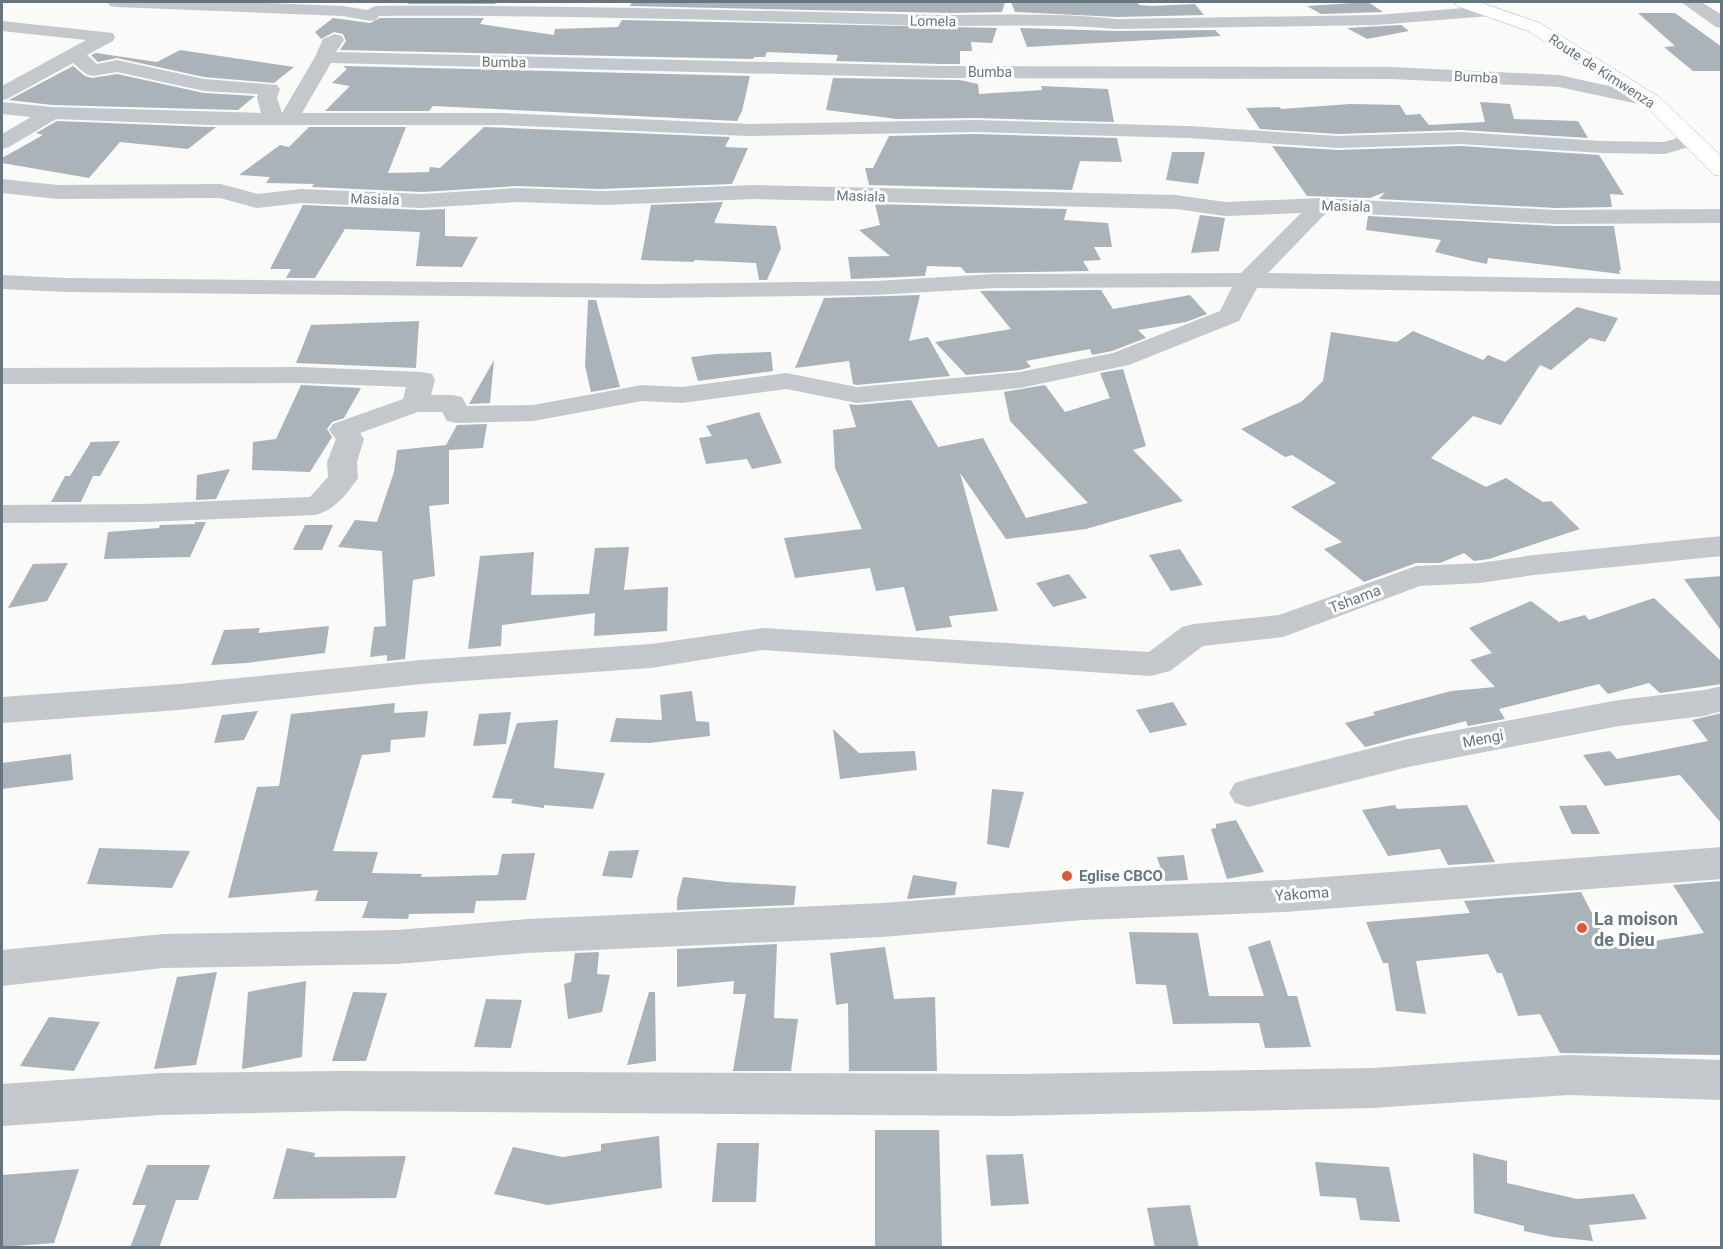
<svg xmlns="http://www.w3.org/2000/svg" width="1723" height="1249" font-family="Roboto,sans-serif">
<style>
.building{fill:#aab3b9}
.lines{fill:none;stroke-linecap:round;stroke-linejoin:round}
.secondary-casing{stroke:#b3babf;stroke-width:1}
.street{fill:#c3c8cc;fill-rule:evenodd}
.secondary{fill:#fff;fill-rule:evenodd}
.poi-dot{fill:#e4572e;stroke:#fff;stroke-width:2}
.labels{text-anchor:middle;dominant-baseline:central;stroke-width:6;stroke-linejoin:round;paint-order:stroke}
.far-street-label{font-size:14px;fill:#657683;stroke:#fff}
.street-label{font-size:15px;fill:#657683;stroke:#fff}
.poi-label{font-size:15px;font-weight:bold;fill:#657683;stroke:#fff;text-anchor:start}
.near-poi-label{font-size:18px;font-weight:bold;fill:#657683;stroke:#fff;text-anchor:start}
</style>
<rect width="100%" height="100%" fill="#fafaf8"/>
<g class="building">
<path d="M410 2H497L495 4H407Z"/>
<path d="M632 2H1005L1002 12 950 13 630 6Z"/>
<path d="M1011 2H1138L1139 5 1152 6 1195 4 1204 15 1117 17 1015 12Z"/>
<path d="M1368 2 1383 12 1321 14 1307 6Z"/>
<path d="M1638 13H1675L1722 47V71H1693L1664 47 1675 46Z"/>
<path d="M333 18 370 23 380 18H484L480 24 554 35 555 29 618 27 622 20 997 28 992 43 971 42 972 51H960V64H941L836 61 838 55 767 52 765 57H754L753 59 340 50 346 41 343 34 334 32 321 39 315 32Z"/>
<path d="M1401 25 1409 31 1367 39 1347 28Z"/>
<path d="M1020 28 1117 31 1215 30 1221 36 1027 47Z"/>
<path d="M180 50 240 59 294 67 274 83 204 77 117 58 98 62 91 55 96 53 157 62Z"/>
<path d="M73 66 85 76 92 78 117 74 204 93 255 96 238 110 52 105 9 100Z"/>
<path d="M343 66 750 76 742 111 737 121 433 106 429 111H325L350 86 332 83 347 69Z"/>
<path d="M833 78 960 80 978 84 979 94 1042 90 1041 86 1108 89 1114 122 976 118 897 119 826 110Z"/>
<path d="M1480 102 1510 104 1514 119 1578 121 1588 138 1461 130 1338 134 1260 129 1246 108 1280 107 1281 109 1350 104 1400 105 1406 115 1420 114 1429 125 1485 122Z"/>
<path d="M57 121 208 127H216L188 149 120 142 89 178 2 163V158L43 135 36 133Z"/>
<path d="M309 127H406L388 173 429 172 430 167 440 168 484 127 730 137 725 147 748 148 732 184 599 189 517 186 422 192 312 187 314 184 266 183 270 177 239 175 280 145 289 147Z"/>
<path d="M976 134 1117 138 1122 162 1080 161 1072 190 869 185 865 168H873L889 136Z"/>
<path d="M1272 146 1338 150 1461 146 1599 155 1624 195 1610 194 1612 207 1556 208 1379 199 1385 192 1370 198 1307 196Z"/>
<path d="M1172 152H1205L1198 184 1166 180Z"/>
<path d="M723 202 714 223 776 226 781 248 767 280H759L756 263 695 260 693 262 641 260 651 205Z"/>
<path d="M875 204 1067 209 1064 220 1108 223 1112 247H1094L1101 260 1083 261 1089 271 966 273 961 267 927 266 925 276 851 279 848 257 890 256 859 230 880 225Z"/>
<path d="M303 205 422 210 445 209V236L478 237 462 267 416 266 420 232 345 229 315 278H286L291 269H270Z"/>
<path d="M1200 215 1225 218 1219 251 1191 253Z"/>
<path d="M1368 216 1556 226H1614L1621 270H1619L1620 274 1488 258 1487 264 1472 261 1435 252 1441 240 1366 230Z"/>
<path d="M1101 290 1113 309 1190 295 1207 314 1186 322 1138 330 1146 338 1112 351 1092 355 1090 349 1026 361 1031 367 1020 370 966 375 935 342 1011 329 980 291Z"/>
<path d="M920 295 909 341 928 337 950 376 857 385 853 384 849 361 795 368 824 298Z"/>
<path d="M588 300H596L620 387 591 392 585 366Z"/>
<path d="M1577 307 1618 318 1605 342 1590 338 1551 370 1540 365 1501 425 1473 416 1431 458 1486 487 1506 478 1543 502 1551 501 1580 529 1489 559 1474 561 1464 553 1440 563H1416L1364 582 1324 549 1342 542 1291 507 1336 483 1292 455 1285 457 1241 429 1301 402 1323 381 1331 332 1397 342 1413 331 1483 360 1488 355 1505 362Z"/>
<path d="M419 321 416 368 296 363 311 325Z"/>
<path d="M771 352 773 371 698 381 691 357 716 354Z"/>
<path d="M494 360 490 403 469 404Z"/>
<path d="M1123 369 1146 446 1133 450 1183 501 1086 529 1006 539 960 473 998 611 949 616 952 627 916 631 904 587 876 591 870 568 795 578 784 538 862 529 835 468 833 430 856 427 849 404 857 405 911 400 938 447 983 438 1026 518 1088 503 1010 421 1004 392 1045 385 1065 412 1110 398 1100 373Z"/>
<path d="M301 385 361 388 344 418 332 422 327 429 332 437 310 472 252 470 253 442 276 439Z"/>
<path d="M759 412 782 463 752 469 747 459 706 464 699 438 712 436 706 426Z"/>
<path d="M487 424 483 448 449 450V504L429 506 435 576 413 580 405 659 387 661V655L370 657 374 627 386 626 382 551 338 547 355 520 377 522 394 472 397 450 446 445 457 425Z"/>
<path d="M120 441 100 476H93L81 502H51L65 476H70L91 442Z"/>
<path d="M230 469 216 499 196 500 197 475Z"/>
<path d="M195 522H206L190 557 104 559 108 532 159 528 160 525 195 524Z"/>
<path d="M305 525H333L322 550H293Z"/>
<path d="M629 547 624 590 668 587 667 631 594 636 595 613 502 625 501 646 468 649 480 556 534 552 531 595 589 594 595 548Z"/>
<path d="M1180 549 1203 585 1171 591 1149 555Z"/>
<path d="M68 563 47 601 8 608 33 564Z"/>
<path d="M1069 574 1087 598 1053 607 1036 583Z"/>
<path d="M1722 576V632L1684 579Z"/>
<path d="M1654 598 1722 662V684L1660 693 1649 683 1608 694 1599 684 1499 709 1505 719 1468 726 1466 721 1365 747 1345 723 1375 715 1373 712 1451 691 1495 687 1470 660 1492 653 1469 628 1531 601 1559 622 1585 615 1589 620Z"/>
<path d="M329 626 325 653 247 663 211 665 224 630 260 628 258 633Z"/>
<path d="M692 691 696 721 709 722 710 736 649 743 610 742 616 718 662 720 660 695Z"/>
<path d="M1173 702 1187 725 1150 733 1136 710Z"/>
<path d="M395 703 394 713 428 711 425 737 391 740 390 752 362 755 333 851 378 852 372 873 422 874 421 877 498 875 502 854 535 853 526 900 476 901 474 913 409 914 408 919 362 918 368 901H315L318 890 228 898 257 787 279 786 291 714Z"/>
<path d="M258 711 244 740 214 743 222 715Z"/>
<path d="M511 712 506 744 473 746 479 714Z"/>
<path d="M1722 713V824L1680 775 1605 786 1583 755 1610 751 1617 759 1708 741 1692 720Z"/>
<path d="M558 720 554 768 605 773 593 809 544 805V808L511 803 513 799 492 798 517 723Z"/>
<path d="M833 729 859 753 915 751 917 770 840 779Z"/>
<path d="M71 754 73 780 2 789V763Z"/>
<path d="M992 789 1024 792 1009 848 987 844Z"/>
<path d="M1395 805 1397 809 1467 805 1495 862 1448 865 1440 849 1388 856 1362 810Z"/>
<path d="M1586 805 1600 834H1572L1559 806Z"/>
<path d="M1236 820 1264 872 1227 879 1211 829 1216 828V824Z"/>
<path d="M99 848 190 851 172 888 87 884Z"/>
<path d="M639 850 632 878 602 876 609 851Z"/>
<path d="M1184 855 1188 880 1165 881 1157 857Z"/>
<path d="M913 875 957 882 955 895 907 899Z"/>
<path d="M683 877 726 882 796 886 794 905 677 910V899Z"/>
<path d="M1722 881V1055L1560 1053 1540 1014 1518 1016 1502 973H1497L1488 954 1416 961 1426 1014 1396 1011 1388 963H1383L1366 922 1470 913 1464 901 1581 892 1610 948 1704 933 1673 885Z"/>
<path d="M1129 932 1198 933 1209 996H1264L1248 947 1270 940 1288 996H1297L1311 1047 1265 1048 1259 1023 1173 1024 1166 985 1136 984Z"/>
<path d="M777 944 774 1018 798 1019 791 1071H733L746 994H733L734 981 677 987V949Z"/>
<path d="M885 947 894 999 935 997 937 1071H849L848 1003 836 1005 830 953Z"/>
<path d="M599 952 597 974 610 975 602 1012 568 1019 564 984 571 982 575 953Z"/>
<path d="M217 972 196 1065 154 1069 177 977Z"/>
<path d="M306 981 302 1057 242 1069 248 992Z"/>
<path d="M353 992 387 993 366 1061H332Z"/>
<path d="M649 992H655L656 1061 627 1065Z"/>
<path d="M486 999 522 1000 511 1048 474 1047Z"/>
<path d="M49 1017 100 1022 74 1071 20 1066Z"/>
<path d="M875 1130H939L942 1248H875Z"/>
<path d="M659 1136 662 1188 548 1205 494 1194 513 1147 563 1157 601 1151V1144Z"/>
<path d="M717 1143H759L756 1202H712Z"/>
<path d="M287 1148 315 1153 314 1157 406 1156 396 1198 273 1199Z"/>
<path d="M1473 1153 1507 1161V1183L1577 1199 1634 1194 1647 1219 1589 1225 1593 1241 1553 1237 1524 1231V1226L1474 1213Z"/>
<path d="M1023 1154 1029 1204 991 1206 986 1155Z"/>
<path d="M1315 1162 1389 1167 1400 1222 1360 1220 1356 1198 1320 1196Z"/>
<path d="M147 1165H210L198 1200H176L159 1248H130L146 1205H132Z"/>
<path d="M79 1169 54 1243 2 1247V1175Z"/>
<path d="M1190 1205 1199 1248H1155L1147 1208Z"/>
</g>
<g class="lines">
<g class="secondary-casing">
<path id="secondary" d="M1454 2H1479L1540 23 1659 97 1722 157V176L1714 175 1645 105 1528 31 1457 6Z"/>
</g>
<g class="street">
<path d="M107 2H238L343 6 367 10 375 6C548 5 721 10 894 14 968 17 1043 11 1117 19L1376 15 1490 6 1496 7 1499 11 1496 15 1490 16 1376 25 1117 29C1044 22 969 28 895 25 723 20 551 15 379 16L376 20 370 21 343 16 116 7 110 6Z"/>
<path d="M1681 2H1701L1722 15V28L1716 27Z"/>
<path d="M2 21 113 33 115 37 113 41 87 55 97 64 117 60 204 79 277 85 280 89 277 98 282 113 315 57 323 39 335 34 342 36 344 40 336 52 941 66 1392 67 1559 75 1659 97 1662 101 1659 105 1652 107 1559 87 1392 79 941 78 331 63 302 113H505L748 124 976 120 1188 126 1338 136 1461 132 1602 141 1664 142 1691 134 1698 136 1702 140 1698 144 1665 154 1602 153 1461 144 1338 148 1188 138 976 132 748 136 505 125H208L56 119 9 147 2 149V134L31 117 2 114V102L52 107 261 113 257 98 258 94 204 91 117 72 93 76 86 74 73 63 9 98 2 100V86L86 40 2 31Z"/>
<path d="M2 179 58 185 221 184 258 194 301 189 422 194 517 188 605 191 754 185 1176 195 1225 202 1321 198 1556 210 1722 209V223L1556 224 1327 212 1268 273 1722 281V295L1257 288 1239 321 1129 365 1020 388 857 403 786 389 682 403 642 401 533 421 457 423 447 421 442 412H418L360 433 364 439 357 462 358 478C346 495 335 510 315 515L144 522 2 523V505L144 504 310 497 328 477 327 462 336 439 329 430 333 424 403 399 406 387 301 383 2 384V368L301 367 422 372 432 374 435 380 431 395H452L462 397 467 406 533 405 642 385 682 387 786 373 857 387 1020 372 1113 353 1220 311 1232 287 995 288 875 295 653 298 66 292 2 289V275L66 278 653 284 875 281 995 274 1241 273 1301 213 1225 216 1176 209 754 199 605 205 517 202 422 208 301 203 257 208 220 198 58 199 2 193Z"/>
<path d="M1722 536V556L1534 575 1480 583 1420 586 1283 637 1203 646 1170 671 1150 676 763 650 651 668 421 684 179 710 2 723V697L179 684 421 660 651 644 763 628 1149 652 1182 627 1194 624 1279 615 1416 566 1480 563 1534 555Z"/>
<path d="M1722 686V711L1704 716 1619 726 1408 767 1248 807 1235 803 1229 793 1235 783 1248 779 1408 739 1619 700 1704 690Z"/>
<path d="M1722 847V879L1285 912 1083 920 882 937 528 953 397 964 163 968 2 986V950L163 934 397 930 528 919 882 903 1083 888 1285 880Z"/>
<path d="M1568 1055 1722 1060V1100L1568 1095 1372 1108 1010 1116 342 1111 161 1115 2 1126V1084L161 1073 342 1071 1010 1074 1372 1068Z"/>
</g>
<use href="#secondary" class="secondary"/>
</g>
<g class="poi-dot">
<circle cx="1067" cy="876" r="6"/>
<circle cx="1582" cy="928" r="6"/>
</g>
<g class="labels">
<g class="far-street-label">
<text transform="translate(933 21) rotate(1)">Lomela</text>
<text transform="translate(504 62) rotate(1)">Bumba</text>
<text transform="translate(1602 71) rotate(33)">Route de Kimwenza</text>
<text x="990" y="72">Bumba</text>
<text transform="translate(1476 77) rotate(3)">Bumba</text>
<text transform="translate(861 196) rotate(2)">Masiala</text>
<text transform="translate(375 199) rotate(2)">Masiala</text>
<text transform="translate(1346 206) rotate(2)">Masiala</text>
</g>
<g class="street-label">
<text transform="translate(1355 599) rotate(-21)">Tshama</text>
<text transform="translate(1483 739) rotate(-11)">Mengi</text>
<text transform="translate(1302 894) rotate(-4)">Yakoma</text>
</g>
<g class="poi-label">
<text x="1079" y="876">Eglise CBCO</text>
</g>
<g class="near-poi-label">
<text x="1594" y="918">La moison<tspan x="1594" dy="21">de Dieu</tspan></text>
</g>
</g>
<rect width="1723" height="1249" fill="none" stroke="#657683" stroke-width="6"/>
</svg>
